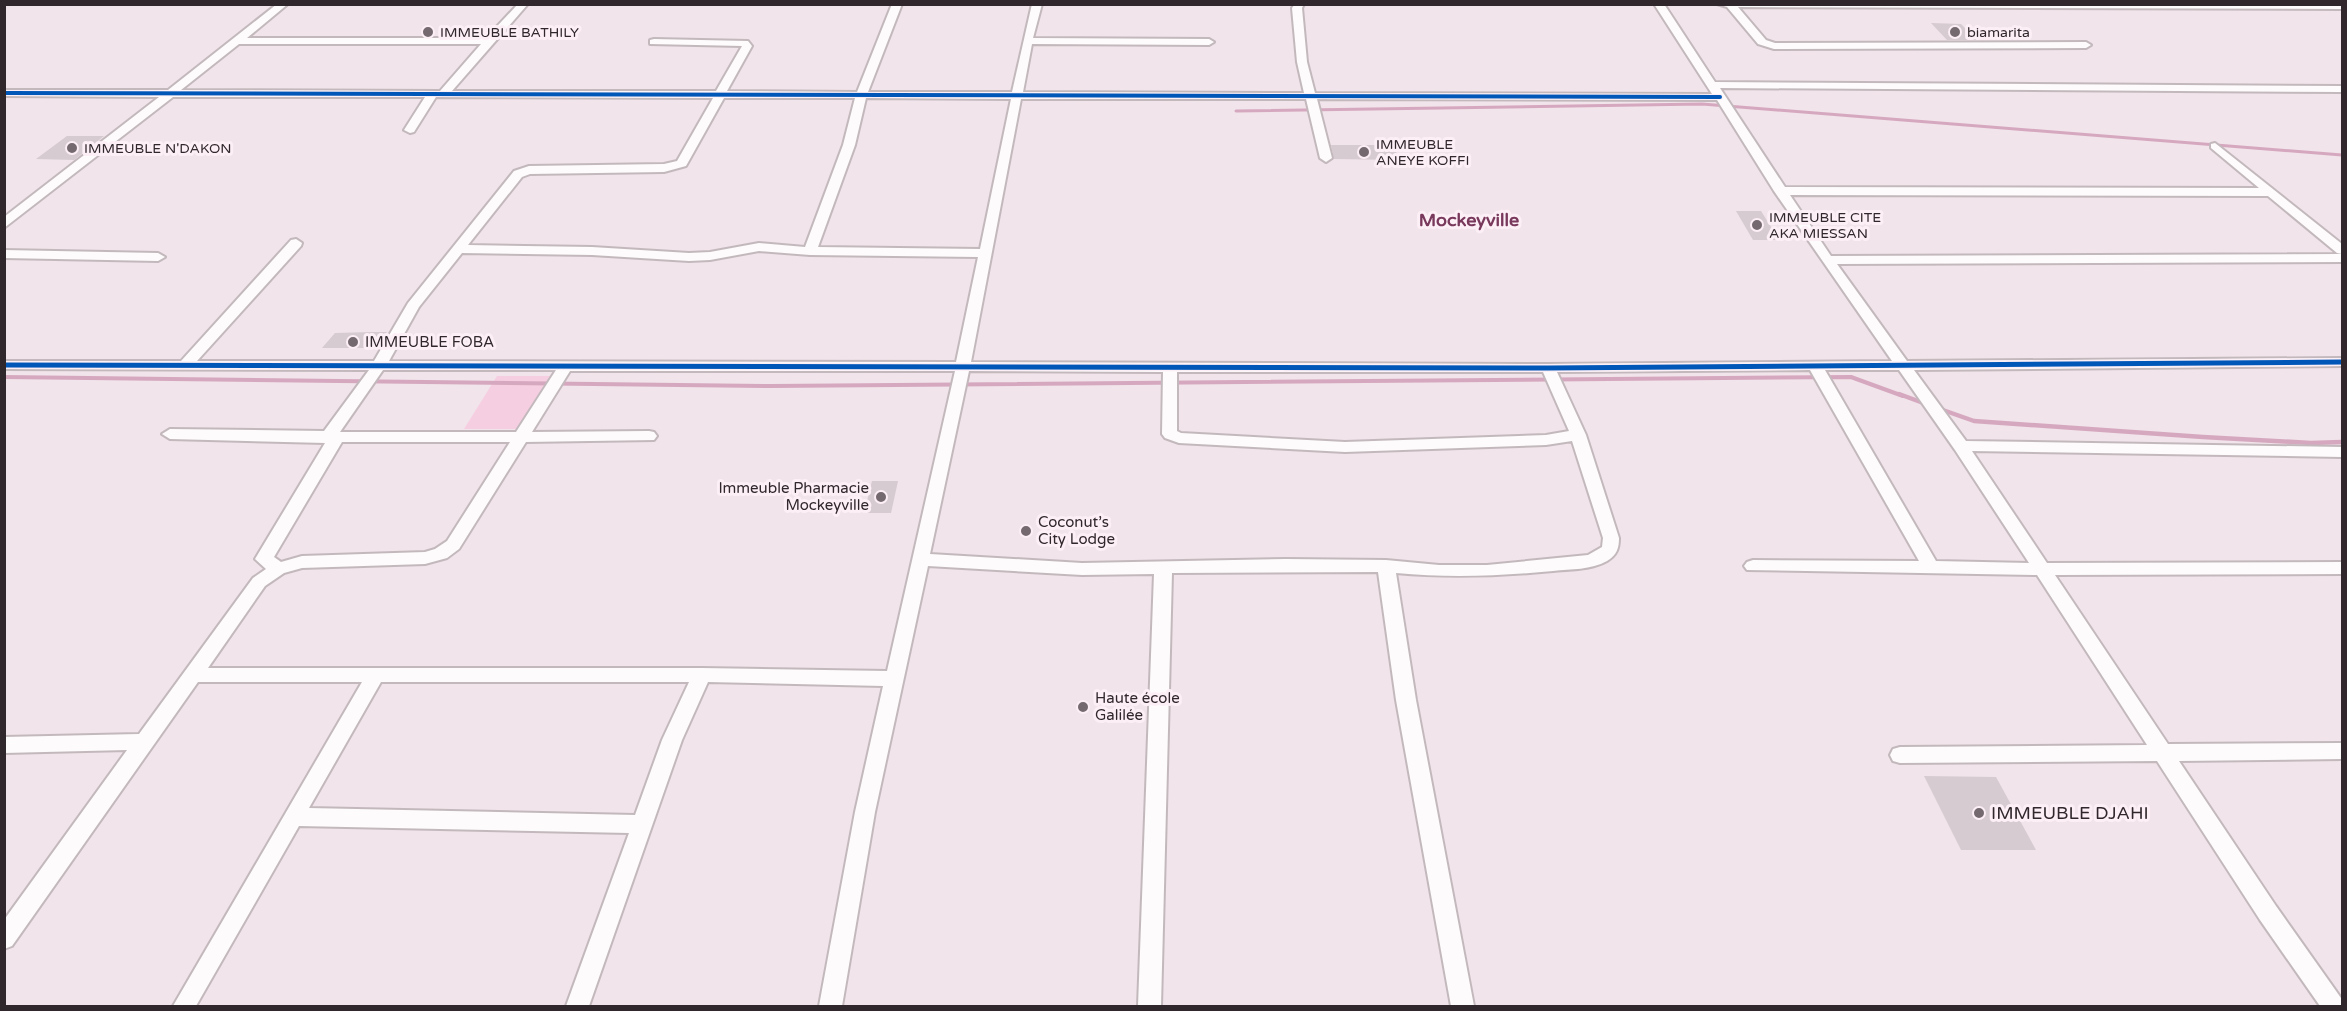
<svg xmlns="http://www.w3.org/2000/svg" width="2347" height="1011" font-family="'Varela Round',sans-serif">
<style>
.green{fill:#f6cee1}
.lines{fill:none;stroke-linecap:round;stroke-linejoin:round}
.stream-far2{stroke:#d6a8bf;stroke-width:3}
.stream-far1{stroke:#d6a8bf;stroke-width:4}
.stream{stroke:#d6a8bf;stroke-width:4.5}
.building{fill:#d6cbd0}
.street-casing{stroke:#c3b9bd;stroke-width:4}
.street{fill:#fdfbfc;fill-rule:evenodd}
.cycleway-far1-casing{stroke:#fdeff6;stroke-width:6}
.cycleway-casing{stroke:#fdeff6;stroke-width:8}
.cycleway-far1{stroke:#0057b8;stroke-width:4}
.cycleway{stroke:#0057b8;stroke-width:5}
.poi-dot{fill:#73696e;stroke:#fdeff6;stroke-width:2}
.labels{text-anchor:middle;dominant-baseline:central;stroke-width:6;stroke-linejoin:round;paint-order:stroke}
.far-poi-label{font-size:14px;fill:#2f272b;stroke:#fdeff6;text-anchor:start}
.poi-label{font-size:15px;fill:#2f272b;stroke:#fdeff6;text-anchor:start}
.far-district-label{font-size:18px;font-weight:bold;fill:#79395c;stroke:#fdeff6}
.near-poi-label{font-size:18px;fill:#2f272b;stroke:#fdeff6;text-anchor:start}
</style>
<rect width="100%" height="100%" fill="#f1e4ea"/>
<path class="green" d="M497 376H552L521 429H464Z"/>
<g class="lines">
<path class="stream-far2" d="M1236 111 1702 104 2342 155"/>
<path class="stream-far1" d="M4 377 772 386 1851 377 1903 396"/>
<g class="stream">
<path d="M1899 394 1926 404"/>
<path d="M1940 409 1974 421 2203 437 2311 443 2342 442"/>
</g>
</g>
<g class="building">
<path d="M1931 23 1961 24 1977 40H1947Z"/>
<path d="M67 136H104L74 160 36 159Z"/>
<path d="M1331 145H1395L1398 160 1334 159Z"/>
<path d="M1736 211H1761L1779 240H1753Z"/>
<path d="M372 332H387L374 348H322L335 333Z"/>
<path d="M872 481H898L891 513H864Z"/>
<path d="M1924 776 1996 777 2036 850H1961Z"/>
</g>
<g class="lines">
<g class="street-casing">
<g id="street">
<path d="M277 4H288L247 38H486L518 4H528L452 91H716L742 46 650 44V40L654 39 748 41 752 46 727 91 857 92 892 4H902L868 92H1012L1032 4H1042L1033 38 1209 39 1214 42 1209 45 1032 44 1023 92 1304 93 1297 62 1292 8 1295 4H1304L1302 8 1307 62 1315 93 1712 94 1654 4H1664L1715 82 2342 86V92L1720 88 1785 187 2259 188 2211 148V144L2215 143 2342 244V254L2337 253 2268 196 1790 195 1831 256 2342 254V262L1837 264 1907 361 2342 358V366L1914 370 1966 441 2342 447V457L1972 451 2047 563 2342 562V574L2055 575 2168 744 2342 743V759L2179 761 2276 906 2341 998 2342 1006H2320L2260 920 2157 761 1900 763 1893 761 1890 755 1893 749 1900 747 2147 745 2037 575 1747 570 1744 566 1747 562 1753 560 1919 561 1810 370 1557 372 1586 435 1619 538C1619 548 1617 555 1607 561 1591 570 1571 569 1553 571 1500 576 1449 578 1396 573L1416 700 1474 1006H1451L1396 700 1378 572 1172 573 1161 1006H1138L1154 574 1082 575 928 566 875 812 842 1006H819L855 812 883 686 708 682 682 740 589 1006H566L629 833 299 826 196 1006H173L362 682H198L12 946 4 949V920L127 750 4 753V737L139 734 253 578 266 569 255 559 325 443 170 439 162 434 170 429 324 431 369 370 4 369V361H181L291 240 296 239 302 243 301 246 197 361H374L408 303 514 171 529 166 664 164 677 161 713 98 436 97 414 132 410 133 404 130 425 97H173L4 228V217L159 97 4 96V90H168ZM239 44H481L440 91 181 90ZM724 98H855L843 145 805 247 759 243 710 252 689 253 592 247 468 245 522 177 530 174 664 172 686 166ZM866 98 1011 99 980 249 818 247 855 145ZM1021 99H1306L1320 158 1326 162 1332 158 1317 99 1717 100 1774 191 1892 361 1548 364 971 362ZM759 251 810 255 978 257 956 362 389 361 419 307 462 253 592 255 689 261 710 260ZM383 370H556L516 432H340ZM1825 370H1899L1955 450 2029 563 1936 561ZM570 371H955L887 671 702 668H208L265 586 284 573 302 568 425 564 447 558 459 549 526 442 654 440 657 436 654 432 649 431 532 432ZM969 371 1163 372 1162 434 1165 438 1179 443 1345 452 1546 445 1572 441 1603 538 1602 547 1588 555 1487 565H1439L1386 560 1286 559 1082 563 930 554ZM1177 372H1543L1569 431 1546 435 1345 442 1181 433 1177 431ZM342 442H510L447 541 435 549 425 552 302 556 281 562 274 557ZM381 682H689L662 740 635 815 309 808Z"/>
<path d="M1717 4H2342V9L1738 7 1766 40 1775 43 2086 42 2091 45 2086 48 1774 49 1758 44 1727 7Z"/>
<path d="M4 250 158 253 165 257 158 261 4 258Z"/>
</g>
</g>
<use href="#street" class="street"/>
<g class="cycleway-far1-casing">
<path id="cycleway-far1" d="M4 93 1720 97"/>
</g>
<g class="cycleway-casing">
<path id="cycleway" d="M4 365 1548 368 2342 362"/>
</g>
<use href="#cycleway-far1" class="cycleway-far1"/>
<use href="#cycleway" class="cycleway"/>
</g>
<g class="poi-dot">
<circle cx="428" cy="32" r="6"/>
<circle cx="1955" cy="32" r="6"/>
<circle cx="72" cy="148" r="6"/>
<circle cx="1364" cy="152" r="6"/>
<circle cx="1757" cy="225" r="6"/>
<circle cx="353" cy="342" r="6"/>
<circle cx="881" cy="497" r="6"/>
<circle cx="1026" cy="531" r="6"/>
<circle cx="1083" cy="707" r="6"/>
<circle cx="1979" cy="813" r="6"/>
</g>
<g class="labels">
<g class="far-poi-label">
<text x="440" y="32">IMMEUBLE BATHILY</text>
<text x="1967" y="32">biamarita</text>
<text x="1376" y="144">IMMEUBLE<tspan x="1376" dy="16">ANEYE KOFFI</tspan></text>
<text x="84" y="148">IMMEUBLE N'DAKON</text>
<text x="1769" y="217">IMMEUBLE CITE<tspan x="1769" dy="16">AKA MIESSAN</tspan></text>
</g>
<g class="poi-label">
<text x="365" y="342">IMMEUBLE FOBA</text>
<text x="869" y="488" text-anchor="end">Immeuble Pharmacie<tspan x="869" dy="17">Mockeyville</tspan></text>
<text x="1038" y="522">Coconut’s<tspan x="1038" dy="17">City Lodge</tspan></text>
<text x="1095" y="698">Haute école<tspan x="1095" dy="17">Galilée</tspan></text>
</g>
<g class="far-district-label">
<text x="1469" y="220">Mockeyville</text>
</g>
<g class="near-poi-label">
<text x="1991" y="813">IMMEUBLE DJAHI</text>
</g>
</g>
<rect width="2347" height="1011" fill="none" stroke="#2f272b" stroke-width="12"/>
</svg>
